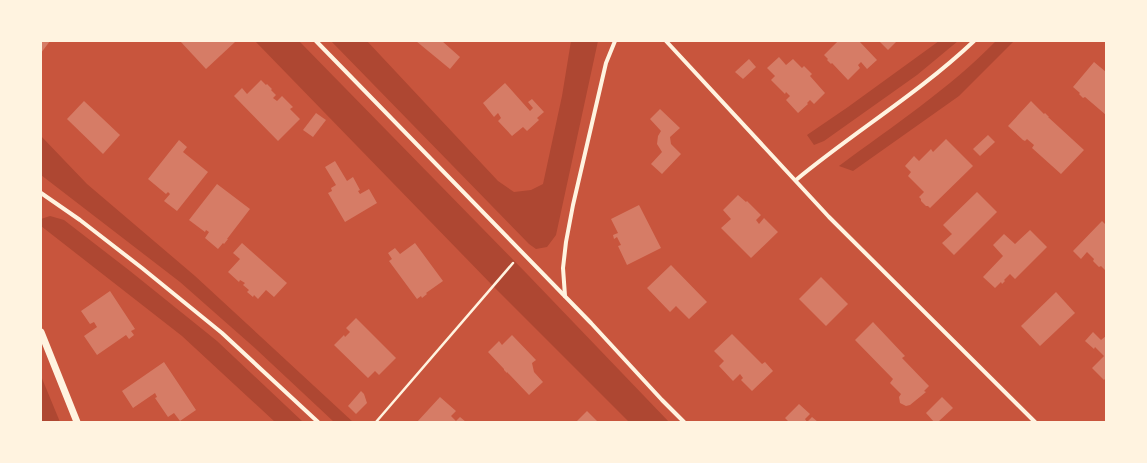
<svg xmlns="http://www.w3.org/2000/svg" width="1147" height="463" font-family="Inter,sans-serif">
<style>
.green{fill:#ae4732}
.building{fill:#d67c66}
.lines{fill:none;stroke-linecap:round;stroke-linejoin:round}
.path{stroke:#fff3e0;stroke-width:2.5}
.minor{stroke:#fff3e0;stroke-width:4}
.tertiary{stroke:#fff3e0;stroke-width:7}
</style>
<rect width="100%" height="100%" fill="#c8553d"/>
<g class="green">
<path d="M255 41H299L528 275 669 422H629L493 286Z"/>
<path d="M331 41H367L498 181 514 192 531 190 543 184 562 96 571 41H598L556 235 547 247 536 249 529 244Z"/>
<path d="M939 41H958L917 75 824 141 814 145 807 135 848 107Z"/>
<path d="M996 41H1014L959 96 853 171 839 166C893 126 949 89 996 41Z"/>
<path d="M41 136 87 184 195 276 353 422H334L257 350 180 282 41 175Z"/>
<path d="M50 216 64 220 130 271 217 341 303 422H275L182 336 41 226V219Z"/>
<path d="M41 376 60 422H41Z"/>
</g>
<g class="building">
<path d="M41 41H50L41 53Z"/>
<path d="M180 41H235V42L206 69Z"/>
<path d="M416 41H442L460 57 450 69Z"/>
<path d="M838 41H859L877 60 867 69 861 62 858 65 860 68 848 80 832 63 831 64 827 60 828 59 824 55Z"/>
<path d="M879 41H897L888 50Z"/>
<path d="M779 57 786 65 793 59 802 68 804 66 812 74 810 76 825 93 814 104 810 100 807 103 808 104 798 113 786 100 790 96 786 92 785 94 771 80 775 76 767 68Z"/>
<path d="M749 59 756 67 743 79 735 72Z"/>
<path d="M1094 62 1106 72V115L1085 97 1083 98 1079 94 1080 93 1073 87Z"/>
<path d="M261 80 266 85 267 84 272 89 271 90 276 95 273 98 277 101 282 96 293 107 290 109 300 119 278 141 234 96 242 88 247 94Z"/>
<path d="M505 83 530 111 533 108 528 102 532 99 544 112 537 118 539 120 527 131 523 127 512 136 498 121 501 118 498 113 494 117 483 103Z"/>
<path d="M84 101 120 135 103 154 67 119Z"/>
<path d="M1031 101 1044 114 1045 113 1049 117H1048L1084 150 1061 174 1032 148 1034 145 1027 139 1025 141 1023 140 1008 126Z"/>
<path d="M660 109 680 128 670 137 671 144 681 154 662 174 651 164 662 152 657 144 658 136 661 131 650 119Z"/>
<path d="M316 113 326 120 313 137 303 130Z"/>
<path d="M988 135 995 142 980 156 973 149Z"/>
<path d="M946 139 973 166 930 208 928 206H926L921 201V199L919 197 924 192 908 176 911 172 905 166 914 156 919 161 931 149 933 152Z"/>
<path d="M179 140 187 147 183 152 208 172 177 211 164 201 170 194 168 192 166 194 148 179Z"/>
<path d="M335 161 347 181 353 177 360 190 358 191 360 194 369 189 377 203 345 222 328 193 332 191 331 188 336 185 325 167Z"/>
<path d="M217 184 250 209 227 239H228L224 244 223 243 218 249 205 238 209 232 206 230 205 232 189 220Z"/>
<path d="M977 192 997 212 954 255 942 243 952 234 943 225Z"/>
<path d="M738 195 746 202 747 201 761 215 756 220 759 224 764 218 778 232 751 258 721 228 731 219 723 210Z"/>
<path d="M639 205 661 248 627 265 618 246 621 245 617 237 614 239 613 235 618 233 611 219Z"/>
<path d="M1102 221 1106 225V271L1101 266 1099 267 1093 261 1094 259 1087 252 1081 259 1073 251Z"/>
<path d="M1030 230 1047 247 1015 279 1010 274 1004 280 1005 281 1002 284 1001 282 995 288 983 277 1003 256 993 245 1004 234 1015 244Z"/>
<path d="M242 243 287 283 274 297 266 290 258 299 254 295 253 297 247 292 249 290 243 285 245 283 240 280 239 282 228 272 240 259 233 253Z"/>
<path d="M415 243 443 281 426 293 427 294 422 298 421 296 417 299 389 261 392 259 388 253 395 248 400 254Z"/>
<path d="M671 265 707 302 689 319 676 306 670 312 647 288Z"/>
<path d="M821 277 848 304 826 326 799 299Z"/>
<path d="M110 291 135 329 131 331 134 335 129 339 126 335 97 355 84 336 97 327 94 322 90 324 81 311Z"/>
<path d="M1056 292 1075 313 1040 346 1021 326Z"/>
<path d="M356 318 396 358 379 375 375 371 368 378 334 345 344 335 345 337 350 332 346 328Z"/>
<path d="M873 322 905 356 902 358 929 386 924 391 926 392 910 405 906 406 900 403 899 397 901 394 890 383 893 379 855 340Z"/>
<path d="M1093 332 1101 340 1106 336V378L1104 380 1092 368 1104 356 1095 347 1094 349 1085 341Z"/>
<path d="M732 334 762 364 765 362 773 371 752 391 741 380 743 378 740 374 733 381 719 366 724 361 714 351Z"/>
<path d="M512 335 536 360 532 363 534 372 543 382 529 395 507 372V373L504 370V369L488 352 499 341 502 345Z"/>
<path d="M164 362 196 410 180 421 174 413 168 417 155 398 157 397 155 393 133 408 122 391Z"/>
<path d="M361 391 364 394 367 403 356 414 348 406Z"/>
<path d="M440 397 456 411 451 416 456 421 460 417 466 422H417Z"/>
<path d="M942 397 953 408 938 422H934L926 413Z"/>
<path d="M799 404 810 414 805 419 807 422 812 417 818 422H787L788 421 785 418Z"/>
<path d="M587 411 598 422H576Z"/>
</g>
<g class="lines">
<path class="path" d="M376 422 513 263"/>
<g class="minor">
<path d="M316 41 591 323 662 400 684 422"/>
<path d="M666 41 829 217 1035 422"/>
<path d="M796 180C854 132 919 93 974 41"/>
<path d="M41 193 80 220 142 268 222 333 318 422"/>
<path d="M565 296 563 268 566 242 573 205 606 63 615 41"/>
</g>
<path class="tertiary" d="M41 332 77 422"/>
</g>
<rect width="1147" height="463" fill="none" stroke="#fff3e0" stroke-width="84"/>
</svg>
